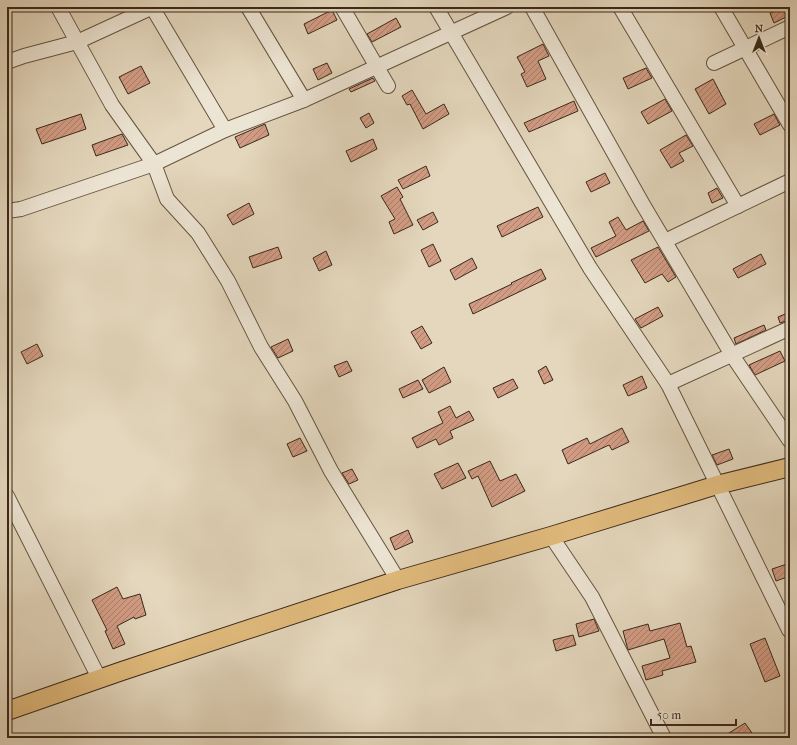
<svg xmlns="http://www.w3.org/2000/svg" width="797" height="745" font-family="'IM FELL French Canon',serif">
<style>
.building{fill:url(#building-hatch);stroke:#3a2819}
.lines{fill:none;stroke-linecap:round;stroke-linejoin:round}
.minor-casing{stroke:#645442;stroke-width:16}
.major-casing{stroke:#3a2819;stroke-width:20}
.minor{stroke:#ede5d4;stroke-width:14}
.major{stroke:#e2bc7e;stroke-width:18}
</style>
<defs>
<pattern id="building-hatch" width="6" height="6" patternUnits="userSpaceOnUse"><rect width="6" height="6" fill="#d29c84"/><path d="M-1 1l2-2M0 6l6-6M5 7l2-2" fill="none" stroke="#ab7f6b"/></pattern>
</defs>
<rect width="100%" height="100%" fill="#e4d7bd"/>
<filter id="stains"><feTurbulence type="fractalNoise" baseFrequency=".005" numOctaves="4"/><feColorMatrix values="0 0 0 0 .2 0 0 0 0 .09 0 0 0 0 .02 0 0 0 .5 -.17"/></filter>
<radialGradient id="worn" r=".72"><stop offset=".6" stop-color="#630" stop-opacity="0"/><stop offset="1" stop-color="#630" stop-opacity=".3"/></radialGradient>
<g class="building">
<path d="M782 7H790V15L774 23 770 13Z"/>
<path d="M332 10 337 20 308 34 304 24Z"/>
<path d="M396 18 401 27 372 42 367 34Z"/>
<path d="M543 44 549 56 538 61 546 79 527 87 521 74 525 72 517 57Z"/>
<path d="M327 63 332 73 318 80 313 69Z"/>
<path d="M141 66 150 83 128 94 119 77Z"/>
<path d="M646 68 652 78 628 89 623 78Z"/>
<path d="M373 78 375 81 351 92 349 89Z"/>
<path d="M713 79 726 104 709 114 695 89Z"/>
<path d="M412 90 426 114 444 104 449 114 423 129 410 104 407 105 402 96Z"/>
<path d="M665 99 672 111 648 124 641 112Z"/>
<path d="M574 101 578 111 529 132 524 123Z"/>
<path d="M369 113 374 123 366 128 360 118Z"/>
<path d="M81 114 86 129 42 144 36 129Z"/>
<path d="M774 114 780 125 760 135 754 124Z"/>
<path d="M265 124 269 135 240 148 235 137Z"/>
<path d="M122 134 128 145 96 156 92 145Z"/>
<path d="M686 135 693 146 679 153 684 161 671 168 660 150Z"/>
<path d="M373 139 377 149 351 162 346 151Z"/>
<path d="M426 166 430 176 403 189 398 180Z"/>
<path d="M605 173 610 183 591 192 586 182Z"/>
<path d="M397 187 403 197 400 199 413 225 394 234 389 222 395 219 381 196Z"/>
<path d="M717 188 723 198 712 203 708 193Z"/>
<path d="M249 203 254 214 233 225 227 215Z"/>
<path d="M538 207 543 217 502 237 497 226Z"/>
<path d="M433 212 438 222 423 230 417 220Z"/>
<path d="M618 217 626 230 643 221 649 231 596 257 591 248 616 236 609 222Z"/>
<path d="M433 244 441 261 429 267 421 250Z"/>
<path d="M278 247 282 258 253 268 249 257Z"/>
<path d="M658 247 676 277 668 282 662 274 645 283 631 260Z"/>
<path d="M326 251 332 265 319 271 313 258Z"/>
<path d="M761 254 766 264 738 278 733 269Z"/>
<path d="M472 258 477 268 455 280 450 270Z"/>
<path d="M541 269 546 279 473 314 469 304 512 284 511 283Z"/>
<path d="M658 307 663 316 641 328 635 319Z"/>
<path d="M790 312V320L780 323 778 317Z"/>
<path d="M764 325 766 330 736 344 734 338Z"/>
<path d="M422 326 432 343 421 349 411 332Z"/>
<path d="M288 339 293 351 278 358 271 347Z"/>
<path d="M37 344 43 356 27 364 21 352Z"/>
<path d="M780 351 785 361 755 375 749 365Z"/>
<path d="M347 361 352 371 339 377 334 366Z"/>
<path d="M546 366 553 380 544 384 538 371Z"/>
<path d="M444 367 451 382 429 393 422 380Z"/>
<path d="M642 376 647 388 628 396 623 385Z"/>
<path d="M513 379 518 388 498 398 493 388Z"/>
<path d="M418 380 423 389 403 398 399 389Z"/>
<path d="M450 406 456 418 469 411 474 420 450 431 453 438 439 445 436 439 417 448 412 438 443 423 438 412Z"/>
<path d="M622 428 629 442 612 450 609 445 568 464 562 450 587 438 590 444Z"/>
<path d="M300 438 307 451 293 457 287 444Z"/>
<path d="M729 449 733 459 717 465 712 455Z"/>
<path d="M490 461 500 481 516 474 525 491 492 507 478 476 472 479 468 471Z"/>
<path d="M458 463 466 478 442 489 434 474Z"/>
<path d="M352 469 358 480 349 484 342 473Z"/>
<path d="M408 530 413 542 395 550 390 538Z"/>
<path d="M790 563V576L776 581 772 569Z"/>
<path d="M117 587 123 599 140 594 146 615 135 619 134 617 117 626 125 644 113 649 105 631 107 630 92 600Z"/>
<path d="M594 619 599 631 579 637 576 624Z"/>
<path d="M680 623 687 647 691 646 696 662 662 671 663 675 646 680 642 666 670 658 664 639 628 650 623 631 648 624 650 631Z"/>
<path d="M573 635 576 645 556 651 553 640Z"/>
<path d="M765 638 780 676 765 682 750 644Z"/>
<path d="M745 723 752 733 744 738H721Z"/>
</g>
<g class="lines">
<g class="minor-casing">
<g id="minor">
<path d="M58 7 112 105 154 164 167 199 198 233 228 281 261 347 295 401 331 471 398 580"/>
<path d="M152 7 225 130"/>
<path d="M248 7 304 100"/>
<path d="M342 7 388 86"/>
<path d="M436 7 590 268 668 384 789 630H790"/>
<path d="M532 7 642 203 732 355 790 441"/>
<path d="M620 7 738 206"/>
<path d="M721 7 790 125"/>
<path d="M7 62 24 56 77 42 153 7"/>
<path d="M714 63 790 27"/>
<path d="M7 211 21 209 154 164 225 130 304 100 507 7"/>
<path d="M665 241 790 181"/>
<path d="M668 384 790 328"/>
<path d="M7 496 99 678"/>
<path d="M551 536 592 597 664 738"/>
</g>
</g>
<g class="major-casing">
<path id="major" d="M7 711 122 671 398 580 551 536 717 485 790 467"/>
</g>
<use href="#minor" class="minor"/>
<use href="#major" class="major"/>
</g>
<rect width="797" height="745" fill="none" stroke="#e4d7bd" stroke-width="24"/>
<rect x="8" y="8" width="781" height="729" fill="none" stroke="#3a2819" stroke-width="2"/>
<rect x="12" y="12" width="773" height="721" fill="none" stroke="#3a2819"/>
<g transform="translate(759 38)" stroke="#ede5d4" stroke-width="3" paint-order="stroke">
<path d="M0-3L7 15L0 10L-7 15Z" fill="#3a2819"/>
<text y="-6" font-size="11" font-weight="bold" text-anchor="middle" fill="#3a2819">N</text>
</g>
<path d="M651 719v6h85v-6" fill="none" stroke="#3a2819" stroke-width="2"/>
<text x="657" y="719" font-size="12" fill="#3a2819" stroke="#ede5d4" stroke-width="3" paint-order="stroke">50 m</text>
<rect width="100%" height="100%" filter="url(#stains)"/>
<rect width="100%" height="100%" fill="url(#worn)"/>
</svg>
